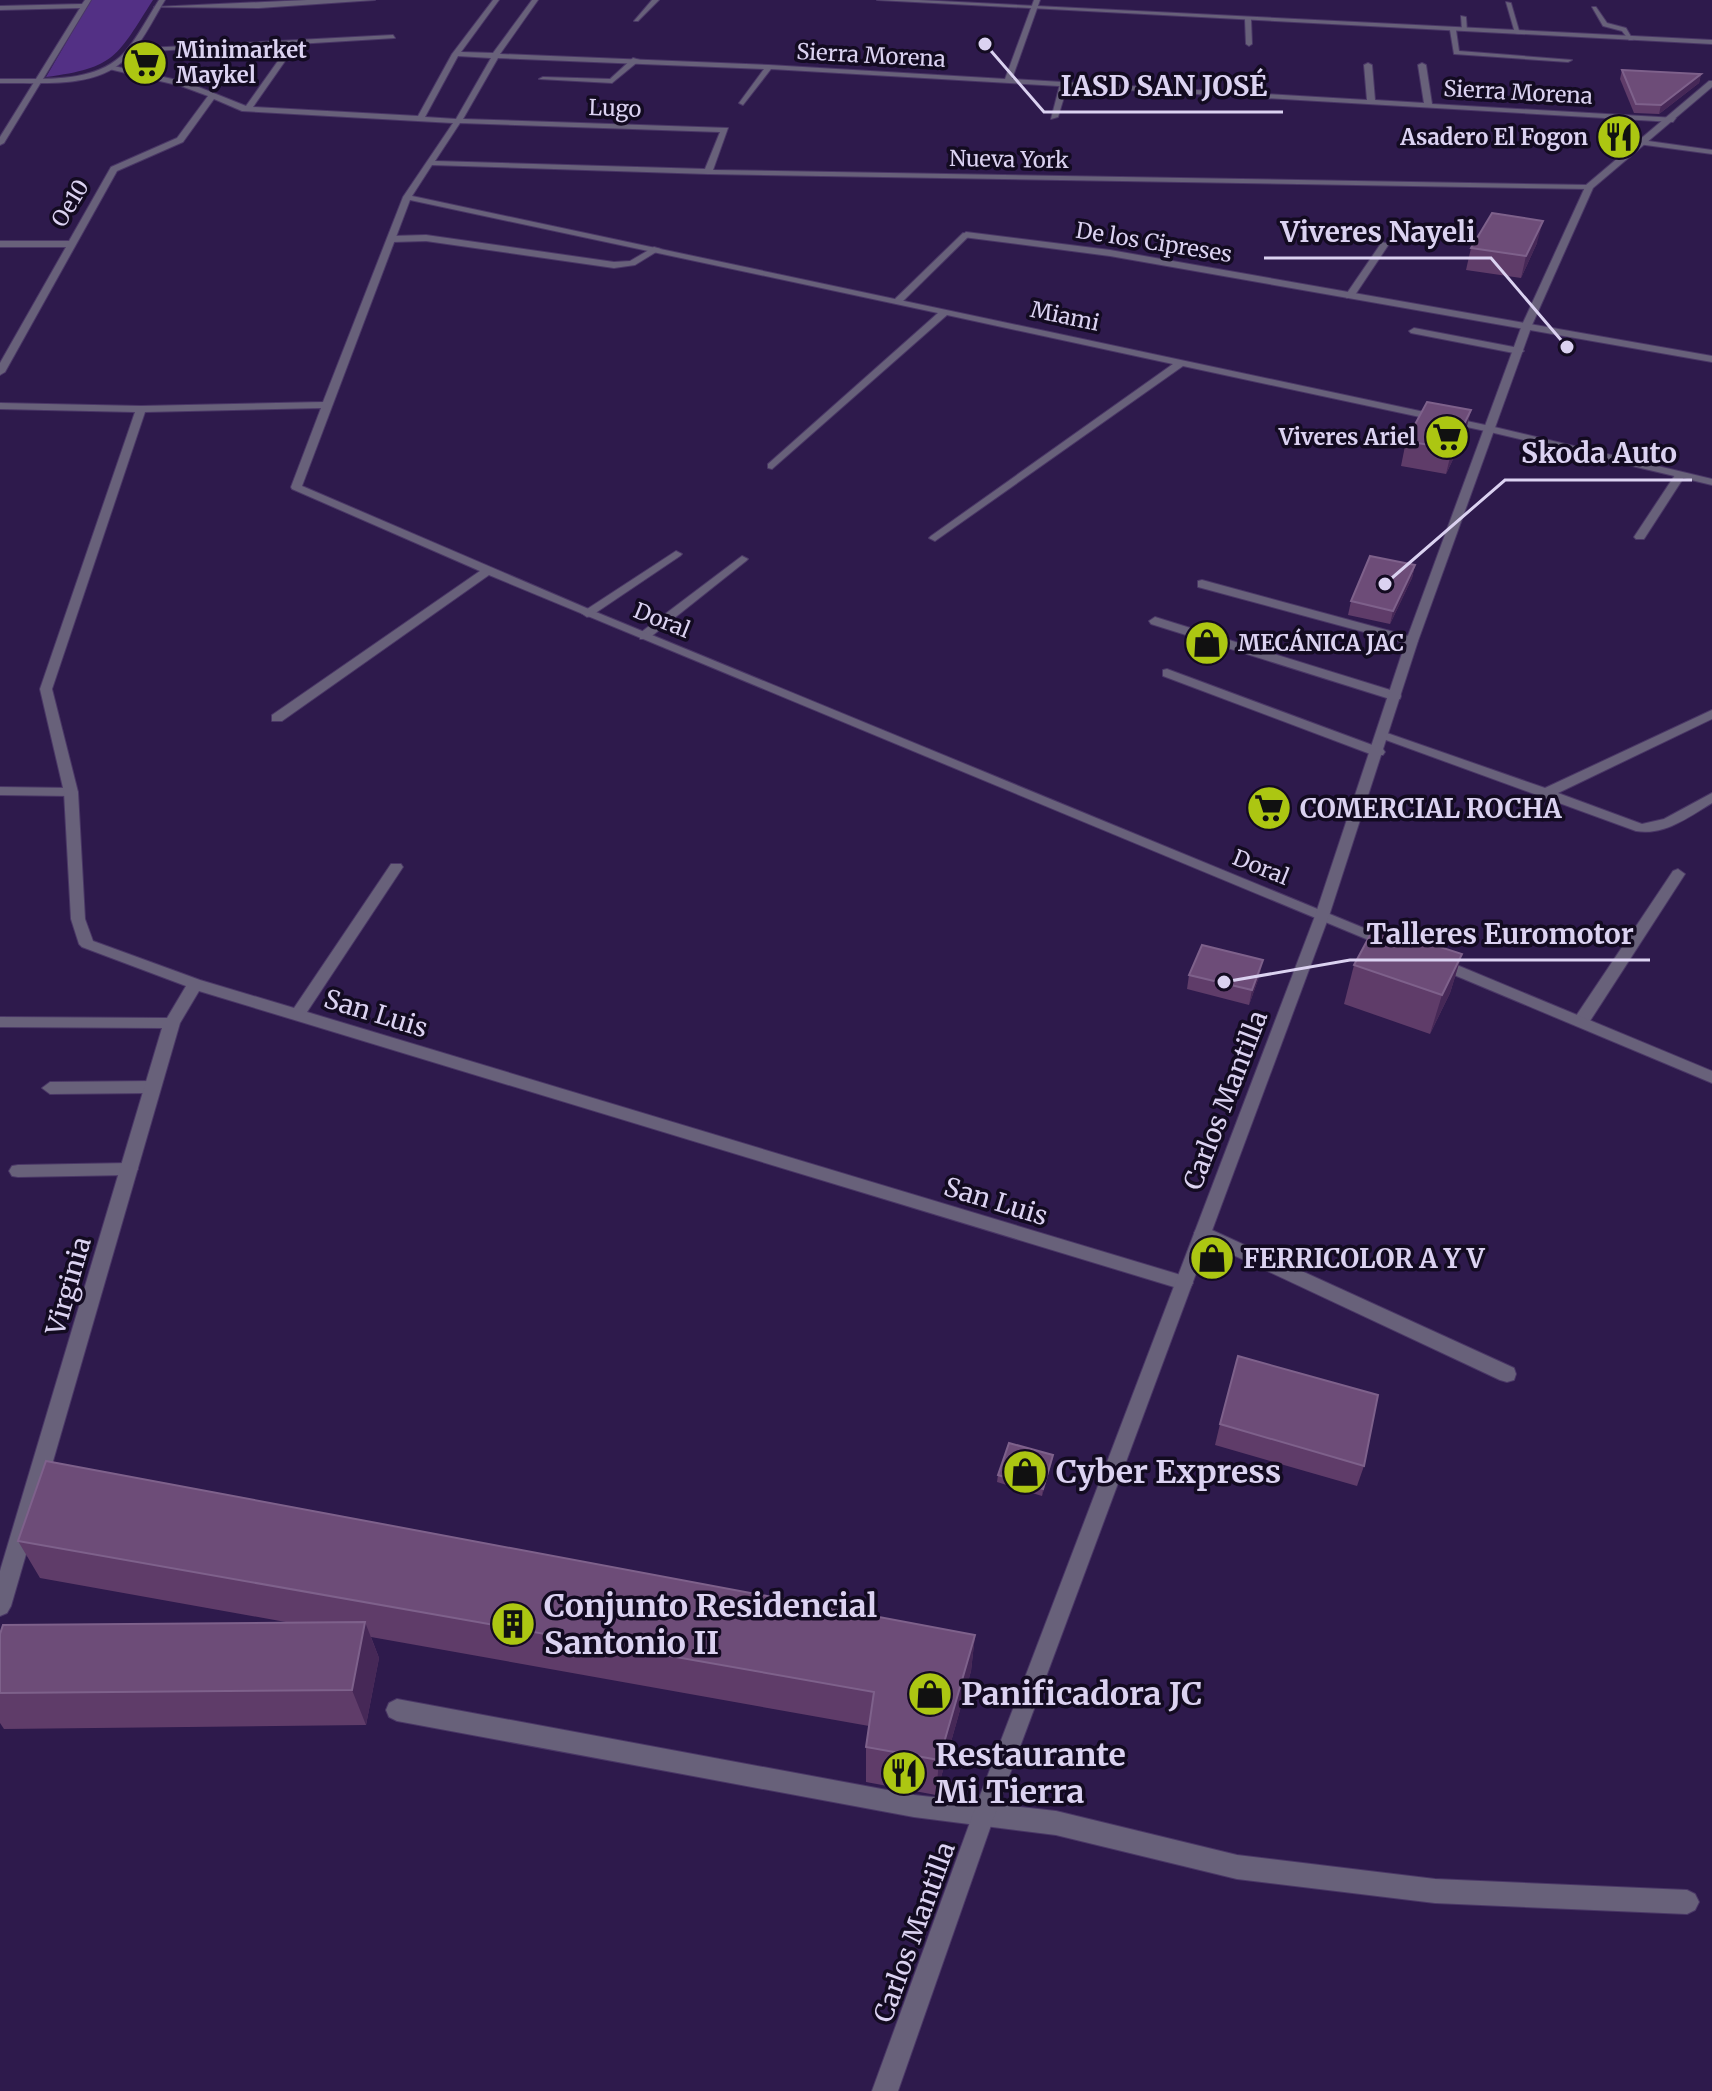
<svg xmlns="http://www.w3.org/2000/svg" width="1712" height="2091" font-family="Merriweather,serif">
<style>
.green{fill:#533085}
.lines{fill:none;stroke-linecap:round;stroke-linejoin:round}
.service-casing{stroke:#4a3766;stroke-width:2}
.minor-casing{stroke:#4a3766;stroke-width:2}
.tertiary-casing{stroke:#4a3766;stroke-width:2}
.service{fill:#68617a;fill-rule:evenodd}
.minor{fill:#68617a;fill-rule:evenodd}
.tertiary{fill:#68617a;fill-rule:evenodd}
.wall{fill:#5f3c69}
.shaded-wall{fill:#462857}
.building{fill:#6d4c78;stroke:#7e618b;stroke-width:2}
.labels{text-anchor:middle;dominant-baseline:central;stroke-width:7;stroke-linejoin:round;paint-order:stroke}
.far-poi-label{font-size:22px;font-weight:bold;fill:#dbd2f1;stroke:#130b21;text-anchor:start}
.far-street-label{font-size:22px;fill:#dbd2f1;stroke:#130b21}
.poi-label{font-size:26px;font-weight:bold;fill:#dbd2f1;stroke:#130b21;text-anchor:start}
.street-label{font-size:26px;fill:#dbd2f1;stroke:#130b21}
.near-poi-label{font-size:32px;font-weight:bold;fill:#dbd2f1;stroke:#130b21;text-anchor:start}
.leader{fill:none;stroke:#dbd2f1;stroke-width:3}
.callout-dot{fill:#dbd2f1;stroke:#130b21;stroke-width:3}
.callout-label{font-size:28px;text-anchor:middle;font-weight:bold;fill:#dbd2f1;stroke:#130b21;stroke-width:7;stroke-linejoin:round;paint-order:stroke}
</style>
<rect width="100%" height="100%" fill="#2e1a4c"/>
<path class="green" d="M91 0H153C117 56 116 68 46 77Z"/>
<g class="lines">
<g class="service-casing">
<g id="service">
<path d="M307 0H375L259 8 154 7Z"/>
<path d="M1506 2 1511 3 1520 34 1515 33Z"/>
<path d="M1592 7H1596L1607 23 1626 28 1633 40H1629L1622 31 1603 26Z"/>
<path d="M1461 16 1466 17 1467 31 1462 30Z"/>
<path d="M1248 17 1251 19 1252 44 1249 46 1246 44 1245 19Z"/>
<path d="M633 58 640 60 612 83 539 79 543 77 610 79Z"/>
<path d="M1064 82 1068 84 1058 117 1051 119 1060 84Z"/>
<path d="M963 233 970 235 901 303H895V299Z"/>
<path d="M426 235 614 262 630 261 654 247 661 249 635 265 614 268 426 241 392 242 388 239 392 236Z"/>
<path d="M1382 242 1389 244 1353 298H1347L1345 296Z"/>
<path d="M1414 328 1519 348 1524 351 1519 354 1411 333 1409 331Z"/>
<path d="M1677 472 1686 474 1644 539H1636L1634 537Z"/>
<path d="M676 551 682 554 680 556 591 616 587 617 581 613Z"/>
<path d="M742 556 748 559 746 561 648 639H640V633Z"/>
<path d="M1202 580 1416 638 1418 641 1412 645 1198 587V581Z"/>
<path d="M1155 617 1400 693 1401 696 1400 699H1390L1151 624 1149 621Z"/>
<path d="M1167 669 1383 749 1385 752 1383 755H1373L1163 676V670Z"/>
<path d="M0 787 71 788 78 792 71 796 0 795Z"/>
<path d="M1678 869 1685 874 1588 1024H1576L1574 1020 1576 1016 1673 871Z"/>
<path d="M153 1081 161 1087 153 1093 50 1094 42 1088 50 1082Z"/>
<path d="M129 1163 135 1165 138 1169 135 1173 129 1175 18 1177 12 1176 9 1171 12 1166 18 1165Z"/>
<path d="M1203 1226 1514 1368 1516 1374 1514 1380 1507 1382 1500 1380 1197 1238 1194 1233 1197 1228Z"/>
<path d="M397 1699 914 1795 1056 1811 1237 1855 1435 1879 1687 1890 1695 1894 1699 1902 1695 1910 1687 1914 1435 1903 1237 1879 1056 1835 914 1817 397 1721 389 1717 386 1710 389 1703Z"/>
</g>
</g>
<g class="minor-casing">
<g id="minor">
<path d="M85 0H91L4 143 0 145V137L80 8 0 10V6L82 4Z"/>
<path d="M493 0H499L461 52 493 53 532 0H538L500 54 769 65 1005 79 1034 0H1040L1012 79 1367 100 1364 65 1368 63 1372 65 1375 100 1424 103 1418 65 1422 63 1426 65 1432 104 1676 118 1673 122 771 69 743 105 739 103 764 69 498 58 463 119 728 128 713 170 1589 185 1593 187 1589 189 708 174 432 165 412 196 1490 426 1712 479V485L1490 432 1183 366 935 541 929 538 931 536 1173 364 947 315 772 469 768 468V464L938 313 410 200 302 486 591 610 1393 940 1396 943 1393 946H1383L489 575 282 721H272V715L480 571 292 489 291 487 321 408 145 412 52 689 78 792 85 919 93 941 200 980 294 1008 391 864H401L403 867 307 1012 1184 1276 1190 1278 1193 1283 1190 1288 1184 1290 199 991 180 1023 11 1606 7 1613 0 1616V1571L162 1028 0 1027V1017L167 1018 186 986 82 947 79 944 71 919 64 792 40 689 135 412 0 409V403L141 406 323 402 403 197 453 123 242 111 214 99 183 142 117 171 5 372 0 375V363L66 247H0V241H69L111 167 177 138 208 96 181 86 109 69V65L186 82 246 106 290 44 130 52 128 49 393 35 395 38 297 44 253 107 418 116 452 54ZM458 56 491 58 456 119 425 117ZM460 123 720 132 705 169 435 161Z"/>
<path d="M652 0H659L638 21H634Z"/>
<path d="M1453 28 1456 30 1459 51 1572 60 1568 62 1454 54 1450 30Z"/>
<path d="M1641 140 1712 150V154L1638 144Z"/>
<path d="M966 232 1110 250 1712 356V362L1110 256 963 237 962 235Z"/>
<path d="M1712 710V719L1558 793 1642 824 1664 819 1712 793V803C1689 817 1664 836 1636 831L1375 736 1382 732 1387 733 1545 788Z"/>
<path d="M1440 958 1712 1071V1083L1435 967 1432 963 1435 959Z"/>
</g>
</g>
<g class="tertiary-casing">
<g id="tertiary">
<path d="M159 0H165C152 21 141 46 122 62 92 89 37 82 0 83V79C40 78 95 85 125 52 138 37 148 17 159 0Z"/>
<path d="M877 0H919L1712 40V44Z"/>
<path d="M1709 81H1712V87L1593 188 1532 325 1418 641 1329 916 995 1814 898 2091H872L973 1814 1315 916 1406 641 1522 325 1586 185Z"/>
</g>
</g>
<use href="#service" class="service"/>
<use href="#minor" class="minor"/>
<use href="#tertiary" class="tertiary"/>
</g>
<g class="wall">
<path d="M1622 70 1701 74 1699 83 1659 114 1634 113 1620 79Z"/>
<path d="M1537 243 1521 278 1466 270 1471 248Z"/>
<path d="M1471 410 1465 434 1446 474 1401 466 1406 441Z"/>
<path d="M1415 565 1412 578 1390 624 1348 615 1351 601Z"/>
<path d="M1462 954 1450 993 1430 1034 1344 1004 1354 965Z"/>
<path d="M1260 974 1249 1005 1187 989 1189 975Z"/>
<path d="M1220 1424 1364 1466 1357 1486 1215 1445Z"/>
<path d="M1053 1455 1042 1496 997 1482 998 1475Z"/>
<path d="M18 1541 975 1635 971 1671 936 1795 866 1782V1747L869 1726 371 1637 379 1658 366 1725 4 1729 0 1723V1634L291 1623 40 1578Z"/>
</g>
<g class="shaded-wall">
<path d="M1701 74 1699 83 1659 114 1661 105Z"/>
<path d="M1543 221 1537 243 1521 278 1526 256Z"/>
<path d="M1471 410 1465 434 1446 474 1452 449Z"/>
<path d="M1415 565 1412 578 1390 624 1393 611Z"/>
<path d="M1462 954 1450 993 1430 1034 1442 995Z"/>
<path d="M1263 960 1260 974 1249 1005 1252 990Z"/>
<path d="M1053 1455 1052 1462 1042 1496 1043 1489Z"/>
<path d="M365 1622 379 1658 366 1725 352 1690Z"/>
<path d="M975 1635 971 1671 936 1795 939 1760Z"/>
</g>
<g class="building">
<path d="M1622 70 1701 74 1661 105 1636 104Z"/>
<path d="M1492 213 1543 221 1526 256 1471 248Z"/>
<path d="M1427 402 1471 410 1452 449 1406 441Z"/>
<path d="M1370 556 1415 565 1393 611 1351 601Z"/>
<path d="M1375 926 1462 954 1442 995 1354 965Z"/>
<path d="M1202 945 1263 960 1252 990 1189 975Z"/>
<path d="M1238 1356 1378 1395 1364 1466 1220 1424Z"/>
<path d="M1009 1443 1053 1455 1043 1489 998 1475Z"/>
<path d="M46 1461 975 1635 939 1760 866 1747 874 1692 18 1541Z"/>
<path d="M365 1622 352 1690 0 1693V1634L3 1625Z"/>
</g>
<defs>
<g id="supermarket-disc" transform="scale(2.3)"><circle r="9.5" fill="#acc612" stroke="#130b21"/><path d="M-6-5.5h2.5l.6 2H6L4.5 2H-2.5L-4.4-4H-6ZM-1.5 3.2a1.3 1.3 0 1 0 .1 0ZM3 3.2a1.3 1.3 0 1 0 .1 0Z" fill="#111"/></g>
<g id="restaurant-disc" transform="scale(2.3)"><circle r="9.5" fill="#acc612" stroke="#130b21"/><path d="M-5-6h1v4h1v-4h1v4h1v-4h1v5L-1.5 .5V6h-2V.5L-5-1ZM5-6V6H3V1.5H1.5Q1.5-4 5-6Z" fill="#111"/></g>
<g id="shop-disc" transform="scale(2.3)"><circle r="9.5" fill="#acc612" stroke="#130b21"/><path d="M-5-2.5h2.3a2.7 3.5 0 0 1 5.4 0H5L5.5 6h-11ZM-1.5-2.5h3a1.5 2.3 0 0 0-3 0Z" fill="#111"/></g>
<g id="building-disc" transform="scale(2.3)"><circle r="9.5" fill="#acc612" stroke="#130b21"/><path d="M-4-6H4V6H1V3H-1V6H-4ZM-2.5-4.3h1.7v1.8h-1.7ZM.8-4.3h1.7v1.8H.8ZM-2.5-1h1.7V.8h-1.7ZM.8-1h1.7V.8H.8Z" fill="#111"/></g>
</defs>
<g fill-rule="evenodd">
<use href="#supermarket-disc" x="145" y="63"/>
<use href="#restaurant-disc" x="1619" y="137"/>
<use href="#supermarket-disc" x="1447" y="437"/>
<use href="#shop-disc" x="1207" y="643"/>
<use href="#supermarket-disc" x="1269" y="808"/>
<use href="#shop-disc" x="1212" y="1258"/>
<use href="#shop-disc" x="1025" y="1472"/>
<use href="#building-disc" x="513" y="1624"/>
<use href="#shop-disc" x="930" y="1694"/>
<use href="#restaurant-disc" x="904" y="1773"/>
</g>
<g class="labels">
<g class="far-poi-label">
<text x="176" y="50">Minimarket<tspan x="176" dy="25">Maykel</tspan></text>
<text x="1588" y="137" text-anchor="end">Asadero El Fogon</text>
<text x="1416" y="437" text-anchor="end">Viveres Ariel</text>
<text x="1238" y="643">MECÁNICA JAC</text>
</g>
<g class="far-street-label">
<text transform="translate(871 55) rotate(3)">Sierra Morena</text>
<text transform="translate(1518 92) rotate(3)">Sierra Morena</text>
<text transform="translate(615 108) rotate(2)">Lugo</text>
<text transform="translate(1009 159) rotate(1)">Nueva York</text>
<text transform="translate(70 203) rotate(-59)">Oe10</text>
<text transform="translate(1154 242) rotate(9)">De los Cipreses</text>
<text transform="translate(1065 316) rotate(12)">Miami</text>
<text transform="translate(662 620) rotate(22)">Doral</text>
<text transform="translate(1261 867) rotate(22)">Doral</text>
</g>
<g class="poi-label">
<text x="1300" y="808">COMERCIAL ROCHA</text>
<text x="1243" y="1258">FERRICOLOR A Y V</text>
</g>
<g class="street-label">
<text transform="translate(376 1013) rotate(17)">San Luis</text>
<text transform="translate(1225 1100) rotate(-69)">Carlos Mantilla</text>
<text transform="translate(996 1201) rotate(17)">San Luis</text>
<text transform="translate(68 1286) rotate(-74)">Virginia</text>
<text transform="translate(914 1932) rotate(-70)">Carlos Mantilla</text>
</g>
<g class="near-poi-label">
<text x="1056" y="1472">Cyber Express</text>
<text x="544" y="1606">Conjunto Residencial<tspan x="544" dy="37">Santonio II</tspan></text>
<text x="961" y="1694">Panificadora JC</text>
<text x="935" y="1755">Restaurante<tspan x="935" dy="37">Mi Tierra</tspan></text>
</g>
</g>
<path class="leader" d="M985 44L1044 112H1283M1567 347L1491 258H1264M1385 584L1505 480H1692M1224 982L1350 960H1650"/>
<g class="callout-dot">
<circle cx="985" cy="44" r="8"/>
<circle cx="1567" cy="347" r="8"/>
<circle cx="1385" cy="584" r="8"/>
<circle cx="1224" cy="982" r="8"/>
</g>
<g class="callout-label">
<text x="1164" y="96">IASD SAN JOSÉ</text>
<text x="1378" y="242">Viveres Nayeli</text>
<text x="1599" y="463">Skoda Auto</text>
<text x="1500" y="944">Talleres Euromotor</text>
</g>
</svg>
